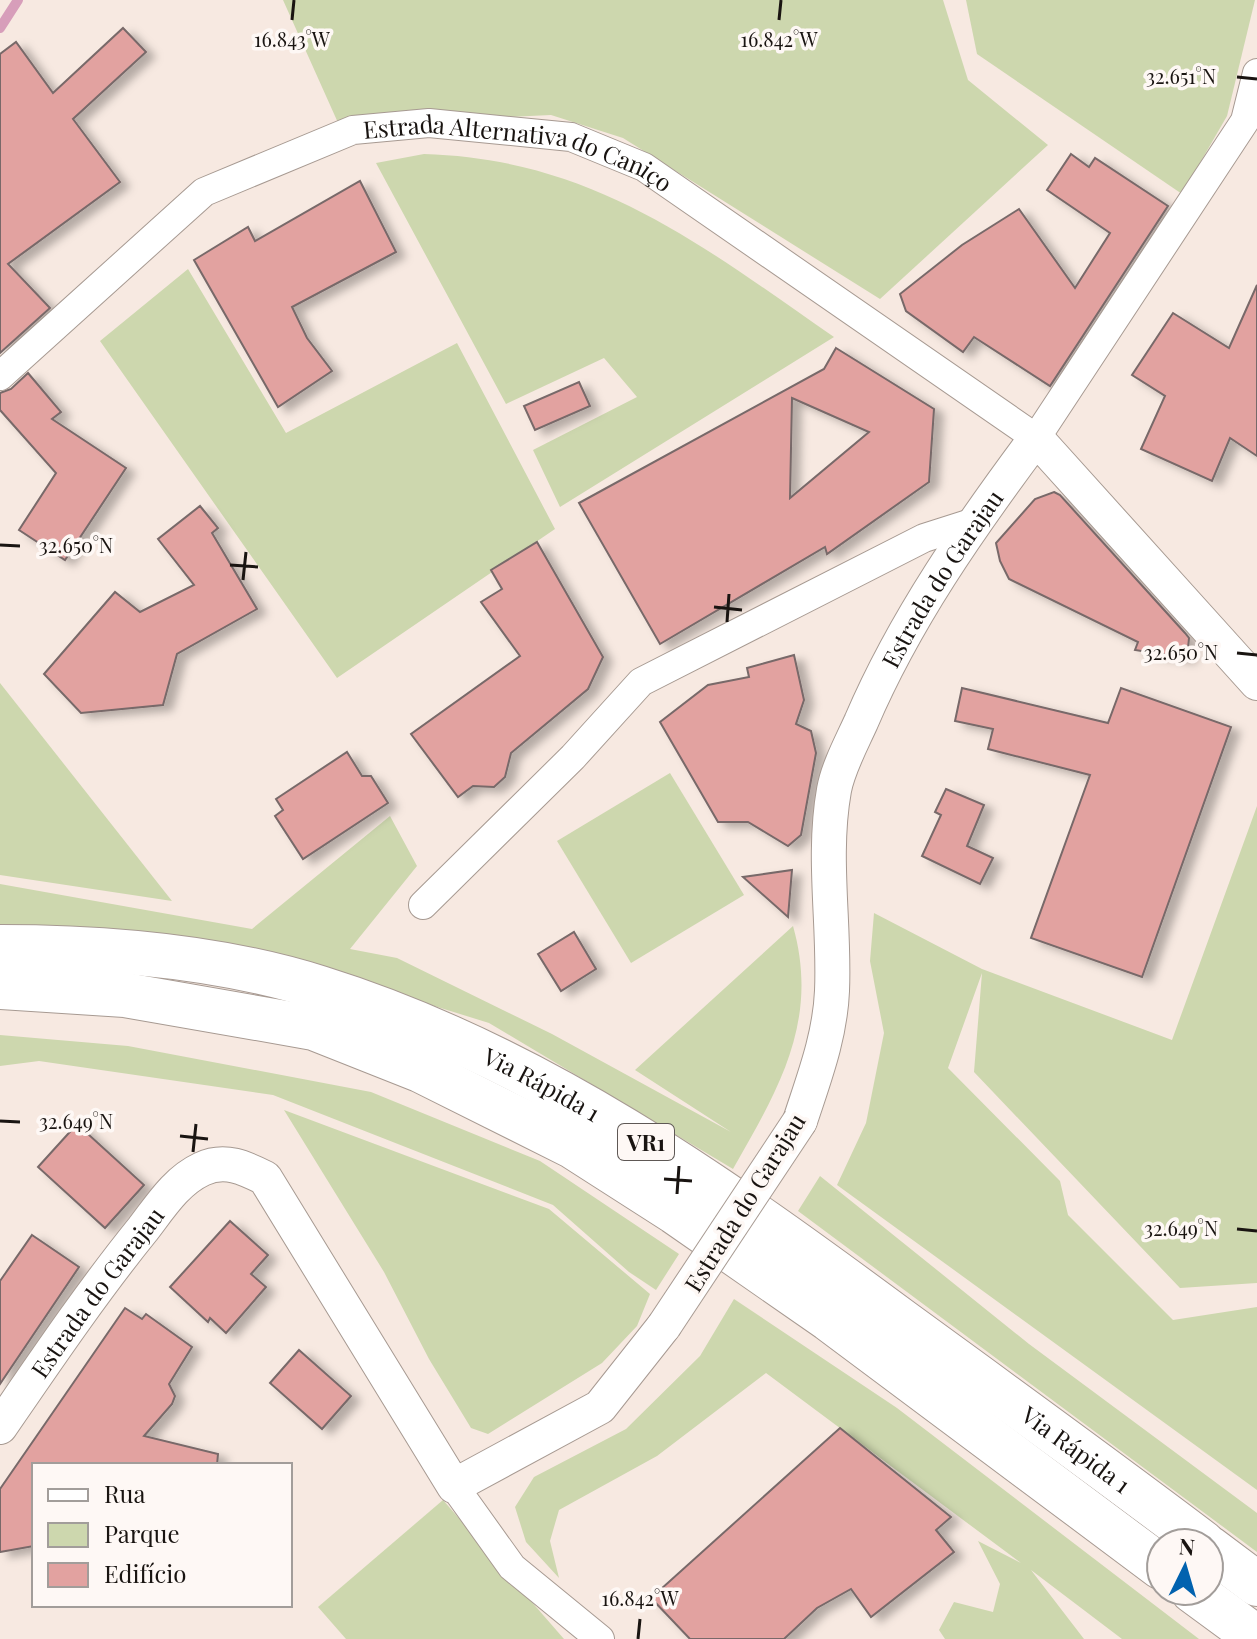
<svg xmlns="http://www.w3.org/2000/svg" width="1257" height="1639" font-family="'Playfair Display',serif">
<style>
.green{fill:#cdd7ae}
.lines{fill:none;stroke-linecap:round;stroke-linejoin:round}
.stream{stroke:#d79eba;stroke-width:10}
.building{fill:#e2a2a0;stroke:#786969;stroke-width:2;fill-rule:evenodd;filter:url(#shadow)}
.minor-casing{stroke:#a79a92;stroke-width:30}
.tertiary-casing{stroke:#a79a92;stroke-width:36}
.trunk-casing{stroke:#a79a92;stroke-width:46}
.minor{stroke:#fff;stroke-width:28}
.tertiary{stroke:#fff;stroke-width:34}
.trunk{stroke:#fff;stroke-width:44}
.tertiary-bridge-casing{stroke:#a79a92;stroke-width:36;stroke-linecap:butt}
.tertiary-bridge{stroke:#fff;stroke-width:34}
.ticks{fill:none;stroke:#191411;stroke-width:3}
.labels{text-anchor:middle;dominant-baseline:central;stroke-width:7;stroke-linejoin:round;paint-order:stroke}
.shield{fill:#fef8f5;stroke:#5e5855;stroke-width:2}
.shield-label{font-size:22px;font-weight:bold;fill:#191411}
.street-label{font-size:24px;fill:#191411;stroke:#fef8f5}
.ticks-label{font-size:20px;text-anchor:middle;fill:#191411;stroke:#fef8f5;stroke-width:7;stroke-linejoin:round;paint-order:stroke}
</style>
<defs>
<filter id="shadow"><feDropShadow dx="9" dy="5" stdDeviation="4" flood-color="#0004"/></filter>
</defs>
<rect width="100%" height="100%" fill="#f7e9e1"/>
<g class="green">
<path d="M283 0H943L968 80 1048 145 880 299 623 138 551 115 339 125Z"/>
<path d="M966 0H1255L1227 116 1182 194 977 54Z"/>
<path d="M424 154C594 159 701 245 834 337L560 507 533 450 637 397 604 358 506 404 376 163Z"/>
<path d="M188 269 286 433 457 343 555 529 337 678 100 341Z"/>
<path d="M0 683 172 901 0 875Z"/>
<path d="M670 773 744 895 631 963 557 841Z"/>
<path d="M1257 806V1283L1180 1288 974 1072 982 973 948 1068 1060 1181 1068 1215 1173 1320 1257 1307V1490L837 1185 866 1123 884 1033 870 961 874 913 982 969 1172 1040Z"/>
<path d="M390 816 417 866 350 949 397 958 552 1034 731 1132 635 1070 793 926C820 1021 778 1090 733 1169L489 1023 312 968 0 930V884L252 929Z"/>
<path d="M0 1035 128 1046 371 1092 540 1161 679 1254 656 1290 629 1272 553 1205 273 1095 39 1061 0 1066Z"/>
<path d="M284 1110 549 1209 650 1294 637 1326 602 1363 488 1434 471 1428 429 1359 384 1272Z"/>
<path d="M820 1176 1029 1344 1257 1513V1552L798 1211Z"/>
<path d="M734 1299 897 1408 1199 1639H1122L1031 1570 1084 1639H945L939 1630 954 1602 993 1612 1000 1584 978 1541 1021 1563 766 1373 657 1456 559 1510 550 1541 559 1578 526 1542 515 1507 534 1477 626 1429 700 1356Z"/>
<path d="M443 1500 564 1639H346L318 1607Z"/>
</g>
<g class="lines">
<path class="stream" d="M0 28 18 0"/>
</g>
<g class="building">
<path d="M123 28 146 52 73 119 120 182 8 264 50 308 0 353V54L16 42 53 93Z"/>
<path d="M1071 154 1089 167 1095 158 1168 206 1050 386 974 337 963 352 906 311 900 294 962 245 1019 209 1075 288 1110 233 1047 190Z"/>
<path d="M360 181 396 252 292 307 307 338 332 371 278 407 194 260 248 227 255 241Z"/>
<path d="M1257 285V456L1230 438 1212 481 1141 449 1165 396 1132 375 1173 313 1229 348Z"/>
<path d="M836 348 934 409 929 482 827 554 825 547 660 644 579 503 824 369ZM792 398 869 432 790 498Z"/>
<path d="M28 373 61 412 52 419 126 468 65 560 19 530 56 473 0 410V393L11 389Z"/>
<path d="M579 382 590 406 535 430 524 406Z"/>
<path d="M1054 492 1060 495 1185 633 1189 638 1187 658 1135 650 1138 642 1009 579 1000 561 996 543 1035 499Z"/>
<path d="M200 506 218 528 212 533 257 609 177 654 163 705 81 713 44 674 115 592 140 612 194 585 158 539Z"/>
<path d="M537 542 603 657 588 689 511 753 505 777 494 787 473 786 458 797 411 734 520 656 481 602 502 589 491 570Z"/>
<path d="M794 655 804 700 796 724 811 731 816 753 801 835 788 846 748 822H718L660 722 708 685 749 677 747 668Z"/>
<path d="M962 688 1108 723 1121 688 1231 727 1142 977 1031 938 1090 775 988 749 993 729 955 721Z"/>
<path d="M347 752 362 776H371L388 803 303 859 275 816 283 810 276 799Z"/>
<path d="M946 789 984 805 967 846 993 858 980 884 922 856 941 815 935 812Z"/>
<path d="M792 870 788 917 743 877Z"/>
<path d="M574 932 596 969 561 991 538 954Z"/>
<path d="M77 1124 144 1185 105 1228 38 1167Z"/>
<path d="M230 1221 268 1255 251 1274 266 1287 226 1333 210 1318 208 1322 170 1287Z"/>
<path d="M32 1235 79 1267 0 1384V1281Z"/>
<path d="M125 1308 142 1319 146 1314 192 1347 169 1384 175 1396 172 1404 144 1436 218 1454 217 1465H34V1546L0 1552V1489Z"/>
<path d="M299 1350 351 1396 322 1429 270 1383Z"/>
<path d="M840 1428 951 1517 936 1530 954 1552 871 1617 851 1589 817 1608 784 1639H690L651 1598Z"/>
</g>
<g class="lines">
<g class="minor-casing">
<g id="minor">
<path id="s1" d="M0 376 204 192 353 130 429 123 571 137 644 167 1036 438 1245 121 1257 73"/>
<path d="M423 905 573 757 641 682 924 538 971 523"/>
<path d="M454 1486 512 1567 600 1639"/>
</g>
</g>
<g class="tertiary-casing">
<g id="tertiary">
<path id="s2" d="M800 1121C814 1078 830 1037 832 991 835 925 822 857 834 790 838 768 851 744 861 722 905 619 969 528 1036 438L1257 683"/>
<path id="s3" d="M0 1427C46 1360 92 1292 143 1229 160 1207 176 1181 202 1169 225 1158 245 1168 265 1178L454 1486 600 1407 664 1326"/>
</g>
</g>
<g class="trunk-casing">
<g id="trunk">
<path id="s4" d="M0 947C106 947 219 956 320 988 538 1056 722 1188 903 1322 1003 1395 1104 1468 1203 1543"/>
<path d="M0 987 125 995 314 1028 420 1070 572 1146 675 1212 829 1319 1161 1567"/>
<path d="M1209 1548 1257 1584"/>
<path d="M1193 1591 1257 1638"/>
</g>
</g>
<use href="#minor" class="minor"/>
<use href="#tertiary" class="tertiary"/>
<use href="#trunk" class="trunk"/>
<g class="tertiary-bridge-casing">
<path id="tertiary-bridge" d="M664 1326 800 1121"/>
</g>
<use href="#tertiary-bridge" class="tertiary-bridge"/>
</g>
<path class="ticks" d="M292 20 294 0M779 20 781 0M1237 77 1257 79M0 545 20 546M230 565 258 567M243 580 246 552M714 607 742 610M727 622 729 594M1237 653 1257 655M0 1121 20 1122M180 1136 208 1139M193 1152 196 1124M664 1179 692 1181M677 1194 679 1166M1237 1229 1257 1231M638 1639 640 1619"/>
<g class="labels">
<rect class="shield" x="618" y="1124" width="56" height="36" rx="6"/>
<g class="shield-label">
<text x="646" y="1142">VR1</text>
</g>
<g class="street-label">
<text stroke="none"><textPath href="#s1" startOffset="606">Estrada Alternativa do Caniço</textPath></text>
<text stroke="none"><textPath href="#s2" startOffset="574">Estrada do Garajau</textPath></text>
<text stroke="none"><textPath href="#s4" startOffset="566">Via Rápida 1</textPath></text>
<text transform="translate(744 1202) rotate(-58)">Estrada do Garajau</text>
<text stroke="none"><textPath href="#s3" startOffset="166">Estrada do Garajau</textPath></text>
<text stroke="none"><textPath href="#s4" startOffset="1214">Via Rápida 1</textPath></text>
</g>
</g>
<g class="ticks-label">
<text x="292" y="47">16.843°W</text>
<text x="779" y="47">16.842°W</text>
<text x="1181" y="84">32.651°N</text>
<text x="76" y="553">32.650°N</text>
<text x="1181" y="660">32.650°N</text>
<text x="76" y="1129">32.649°N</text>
<text x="1181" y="1236">32.649°N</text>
<text x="640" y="1606">16.842°W</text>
</g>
<rect x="32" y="1463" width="260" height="144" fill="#fef8f5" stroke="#a29d9a" stroke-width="2"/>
<rect x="48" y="1489" width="40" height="12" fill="#ffffff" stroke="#a29d9a" stroke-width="2"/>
<text x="104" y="1503" font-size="24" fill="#191411">Rua</text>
<rect x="48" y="1523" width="40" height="24" fill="#cdd7ae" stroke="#a29d9a" stroke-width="2"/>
<text x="104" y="1543" font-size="24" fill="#191411">Parque</text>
<rect x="48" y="1563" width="40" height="24" fill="#e2a2a0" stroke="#a29d9a" stroke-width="2"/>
<text x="104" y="1583" font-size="24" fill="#191411">Edifício</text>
<g transform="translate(1185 1567) rotate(5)"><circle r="38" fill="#fef8f5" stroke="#a29d9a" stroke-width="2"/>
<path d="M0-6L14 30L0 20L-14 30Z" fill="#0162af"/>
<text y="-12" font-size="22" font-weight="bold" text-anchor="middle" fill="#191411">N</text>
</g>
</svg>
